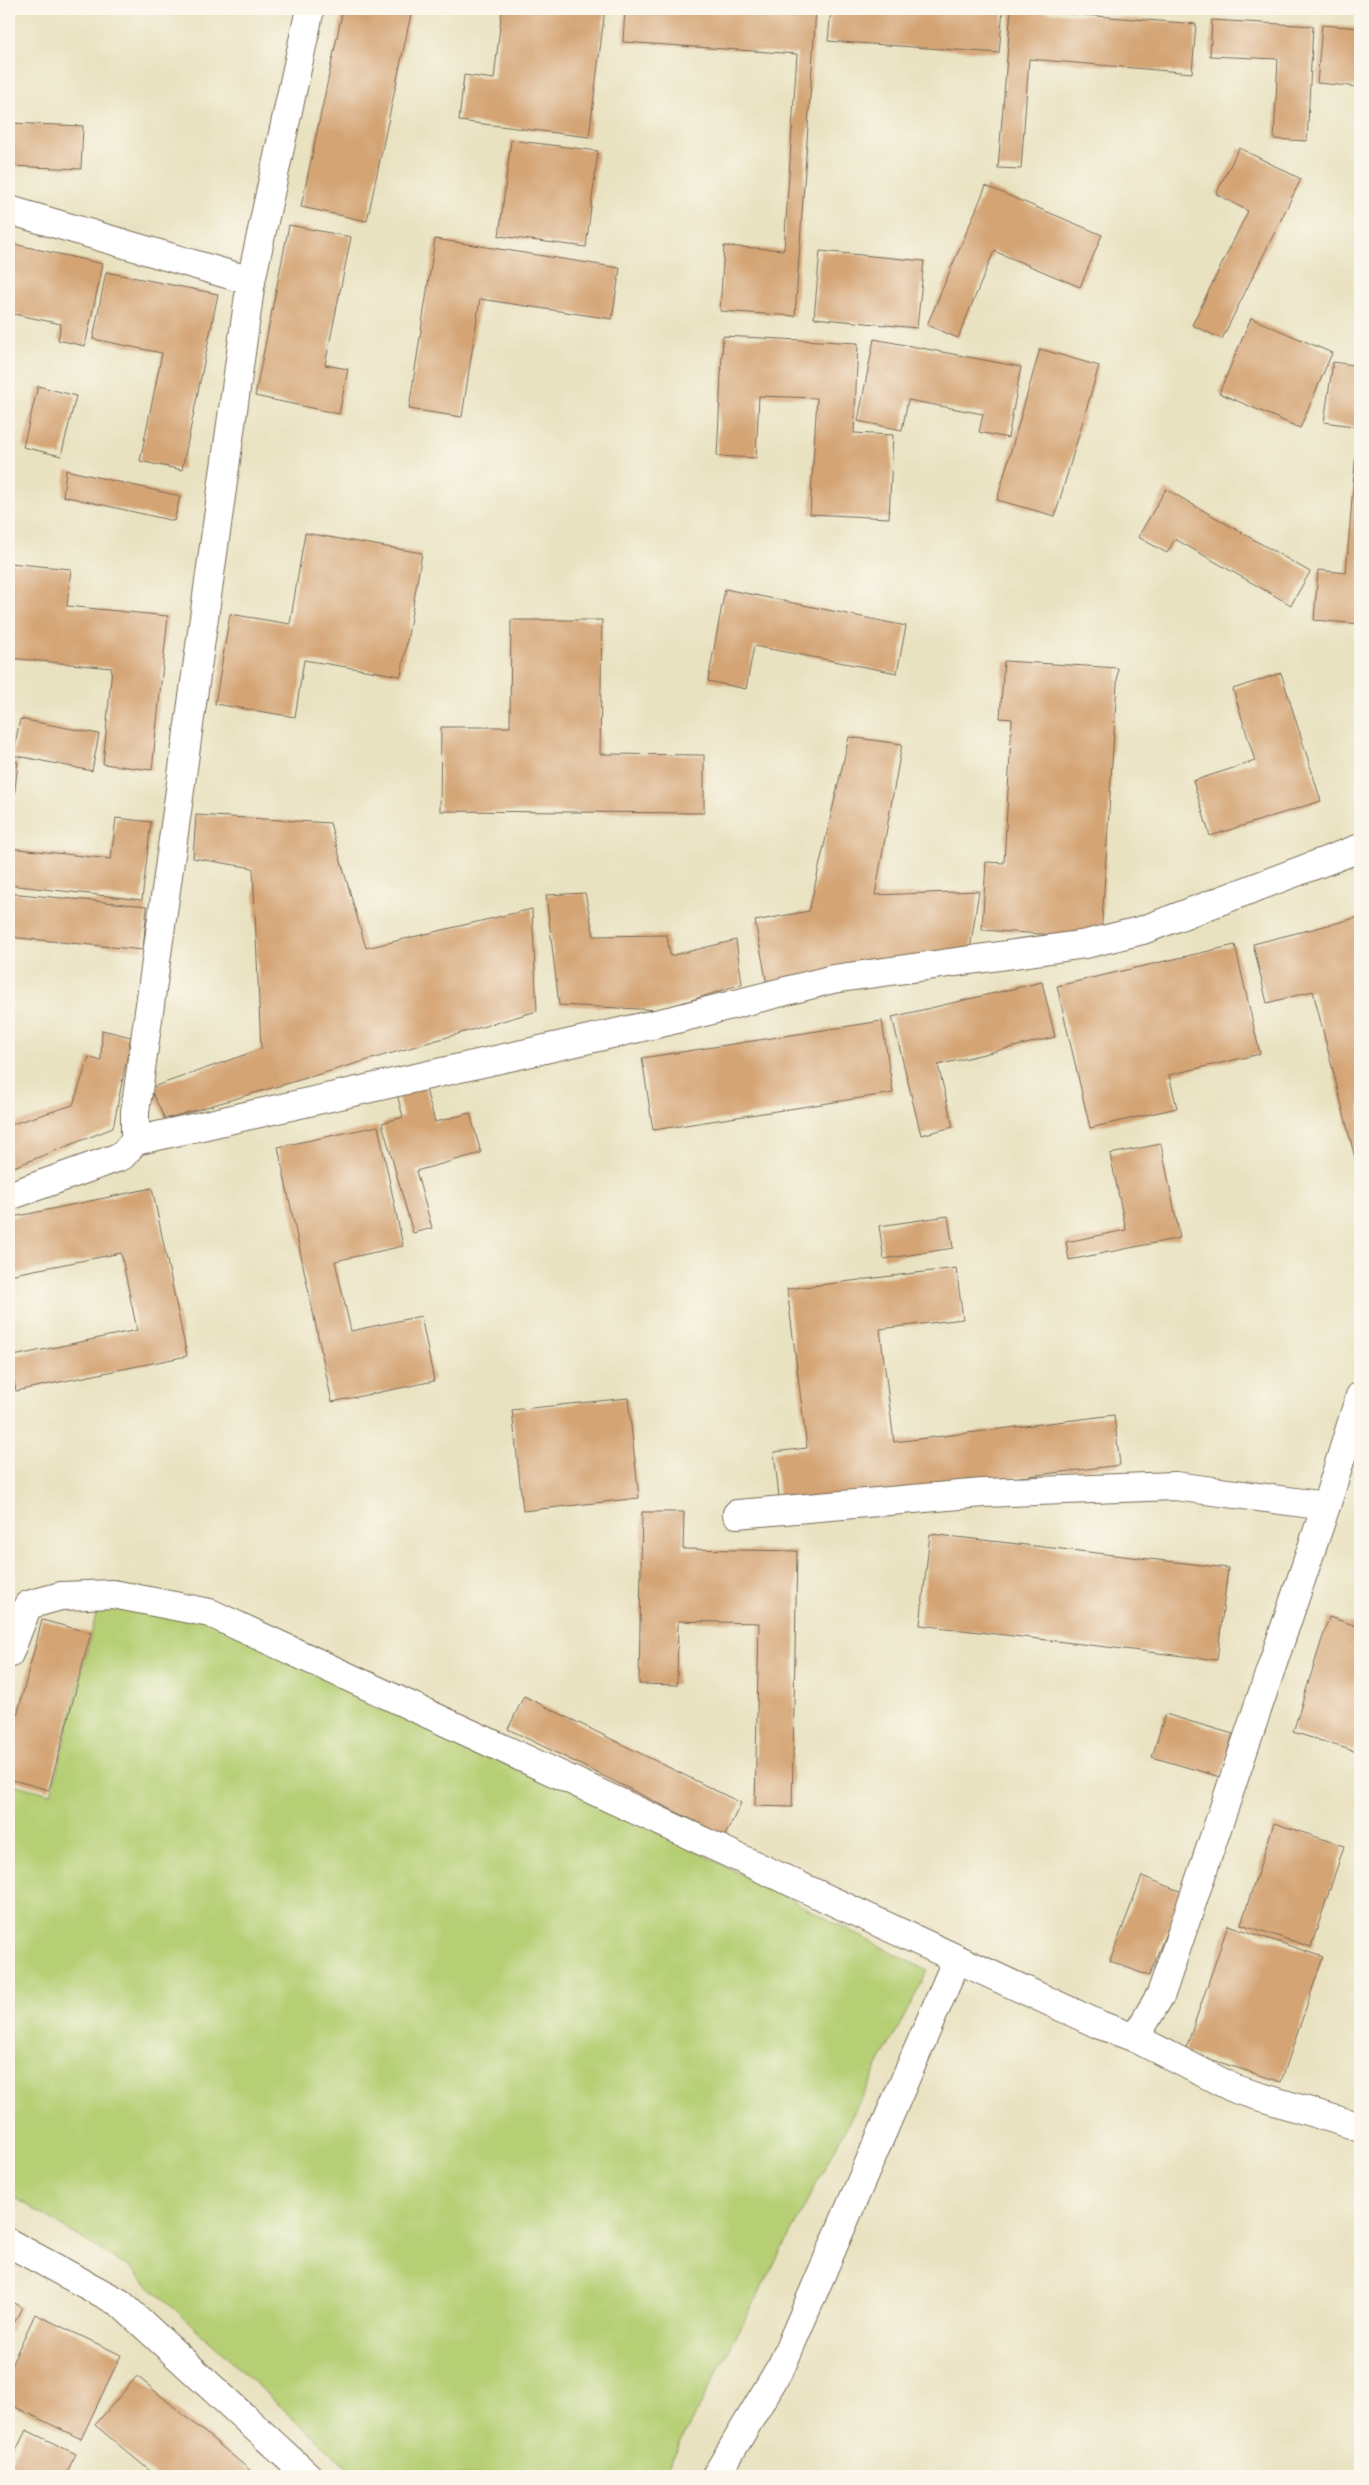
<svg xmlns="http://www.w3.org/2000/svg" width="1369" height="2485" font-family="'Balsamiq Sans',sans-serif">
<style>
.green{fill:#b6cf74;stroke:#787c49}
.building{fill:#d4a475}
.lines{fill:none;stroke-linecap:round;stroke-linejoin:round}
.minor-casing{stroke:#786a57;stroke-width:30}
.minor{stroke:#fff;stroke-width:28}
</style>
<rect width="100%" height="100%" fill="#fbf7ec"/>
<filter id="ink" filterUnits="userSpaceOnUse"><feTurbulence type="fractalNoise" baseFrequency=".02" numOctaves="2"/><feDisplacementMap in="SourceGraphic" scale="10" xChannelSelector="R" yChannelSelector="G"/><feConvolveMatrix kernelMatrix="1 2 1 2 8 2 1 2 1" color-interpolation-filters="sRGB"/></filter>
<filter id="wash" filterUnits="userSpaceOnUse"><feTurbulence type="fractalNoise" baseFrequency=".0096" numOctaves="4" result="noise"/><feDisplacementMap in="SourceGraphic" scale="20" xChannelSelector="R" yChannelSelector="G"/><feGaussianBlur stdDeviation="1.12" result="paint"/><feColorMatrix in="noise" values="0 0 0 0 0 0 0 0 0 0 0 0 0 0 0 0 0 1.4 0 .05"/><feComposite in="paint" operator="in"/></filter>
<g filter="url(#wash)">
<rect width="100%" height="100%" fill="#e9e2c1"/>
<path class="green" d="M102 1591 189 1598 553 1777 928 1971 663 2476H356L130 2268 9 2194V1783L51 1794Z"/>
<g id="blocks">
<g class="building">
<path d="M343 9H412L367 221 301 207Z"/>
<path d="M502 9H605L589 137 459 121 464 75 494 79Z"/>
<path d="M625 9H816L795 316 720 311 724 246 784 250 797 54 623 42Z"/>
<path d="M831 9H1003L999 53 828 41Z"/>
<path d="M1011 9 1196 24 1192 73 1029 59 1021 169 998 168Z"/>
<path d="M1212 20 1313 26 1307 141 1274 139 1278 59 1210 56Z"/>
<path d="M1322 25 1360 28V87L1317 83Z"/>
<path d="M9 123 83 126 81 169 9 166Z"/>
<path d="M511 140 598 151 586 247 499 236Z"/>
<path d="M1239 148 1301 179 1222 339 1192 325 1248 211 1216 194Z"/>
<path d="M986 186 1102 235 1080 287 994 251 958 338 927 325Z"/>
<path d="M289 225 351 237 325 365 348 369 339 414 255 396Z"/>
<path d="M435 239 620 268 612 319 480 299 462 417 409 409Z"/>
<path d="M9 243 103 264 85 346 58 340 61 324 9 313Z"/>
<path d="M820 251 924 261 917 328 814 318Z"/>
<path d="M106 272 218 294 182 470 140 461 162 353 93 339Z"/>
<path d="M1251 318 1332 353 1300 428 1219 393Z"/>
<path d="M723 336 858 343 854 433 893 435 889 518 810 514 817 398 759 396 756 458 717 456Z"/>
<path d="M874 339 1021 367 1008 438 979 432 983 414 908 400 902 430 858 421Z"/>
<path d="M1040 349 1099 366 1055 516 997 500Z"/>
<path d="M1333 362 1360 366V427L1324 422Z"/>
<path d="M38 386 76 396 61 456 23 447Z"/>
<path d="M1356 450H1360V624L1314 620 1318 570 1346 573Z"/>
<path d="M66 470 180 496 174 521 63 496Z"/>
<path d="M1166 489 1310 572 1291 605 1175 539 1167 553 1138 537Z"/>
<path d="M305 533 422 553 401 676 304 660 295 717 215 704 230 614 290 624Z"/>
<path d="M9 563 71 569 67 606 168 616 152 770 103 764 112 668 9 658Z"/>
<path d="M725 589 906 626 897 673 754 646 746 689 708 681Z"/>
<path d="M511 620H602L600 754 704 755V813L440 811 441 727H510Z"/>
<path d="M1004 661 1118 668 1101 938 982 930 986 862 1004 863 1012 719 1000 718Z"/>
<path d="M1281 673 1321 801 1210 836 1193 781 1255 761 1233 689Z"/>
<path d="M20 719 99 734 92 771 13 755Z"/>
<path d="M849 737 902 744 875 895 979 891 970 949 767 984 755 921 809 911Z"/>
<path d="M9 761 18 762 10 836 9 835Z"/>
<path d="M196 815 330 823 366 948 532 909 537 1011 165 1119 150 1088 261 1049 253 868 193 858Z"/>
<path d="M116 818 151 822 142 900 9 885V848L111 859Z"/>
<path d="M9 893 147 906 143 950 9 937Z"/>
<path d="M585 893 594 936 667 935 670 956 736 940 742 984 660 1010 559 1005 546 895Z"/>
<path d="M1360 917V1178L1313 991 1267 1003 1253 944Z"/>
<path d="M1235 945 1260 1054 1169 1075 1177 1108 1090 1128 1057 986Z"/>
<path d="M1042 982 1055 1037 938 1065 953 1127 921 1135 892 1017Z"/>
<path d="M882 1021 893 1093 653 1130 642 1058Z"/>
<path d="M102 1030 131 1037 113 1128 9 1169V1125L73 1105 89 1057 101 1061Z"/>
<path d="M425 1086 435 1122 470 1113 481 1153 416 1171 432 1228 413 1233 382 1123 403 1117 397 1094Z"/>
<path d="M378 1126 403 1246 335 1261 351 1331 421 1316 434 1381 332 1402 278 1147Z"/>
<path d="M1161 1144 1180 1238 1069 1260 1066 1242 1126 1230 1110 1154Z"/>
<path d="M152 1188 187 1356 16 1391 9 1357 137 1330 121 1253 9 1275V1218Z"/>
<path d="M948 1216 953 1248 884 1259 879 1226Z"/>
<path d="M956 1268 963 1319 880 1329 894 1442 1114 1415 1120 1465 780 1506 774 1452 807 1448 787 1289Z"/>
<path d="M628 1398 639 1498 523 1511 512 1410Z"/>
<path d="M642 1512H684L683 1549 797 1551 792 1807 755 1806 759 1623 678 1621 677 1685 639 1684Z"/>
<path d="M930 1534 1228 1568 1217 1660 920 1625Z"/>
<path d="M1329 1617 1360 1627V1753L1293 1732Z"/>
<path d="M42 1620 91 1633 49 1790 9 1779V1746Z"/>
<path d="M524 1696 741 1803 725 1836 508 1729Z"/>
<path d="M1165 1714 1233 1734 1220 1777 1152 1757Z"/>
<path d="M1274 1823 1344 1846 1311 1947 1241 1924Z"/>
<path d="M1142 1876 1182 1892 1149 1976 1110 1961Z"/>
<path d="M1228 1925 1323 1957 1281 2082 1185 2051Z"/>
<path d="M9 2300 22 2307 9 2334Z"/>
<path d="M35 2314 121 2355 81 2439 9 2404V2370Z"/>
<path d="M137 2376 257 2476H156L95 2425Z"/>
<path d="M26 2430 76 2454 65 2476H9V2465Z"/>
</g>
</g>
</g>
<g filter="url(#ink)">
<use href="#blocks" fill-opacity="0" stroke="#786a57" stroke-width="1"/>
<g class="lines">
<g class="minor-casing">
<g id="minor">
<path d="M9 210 251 281"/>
<path d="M135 1141V1112L251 281 310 9"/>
<path d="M9 1196 122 1156 135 1141 669 1021 833 979 1086 944 1143 930 1360 848"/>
<path d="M737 1514 983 1493 1175 1486 1326 1506"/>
<path d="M9 1654 28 1605 61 1596 113 1594 210 1613 1100 2025 1135 2038 1235 2089 1360 2127"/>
<path d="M1135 2038 1161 1994 1326 1506 1360 1396"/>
<path d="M9 2243 120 2303 308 2476"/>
<path d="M716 2476 782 2365 957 1959"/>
</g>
</g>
<use href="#minor" class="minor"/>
</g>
</g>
<rect width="1369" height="2485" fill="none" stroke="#fbf7ec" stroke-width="30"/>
</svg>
